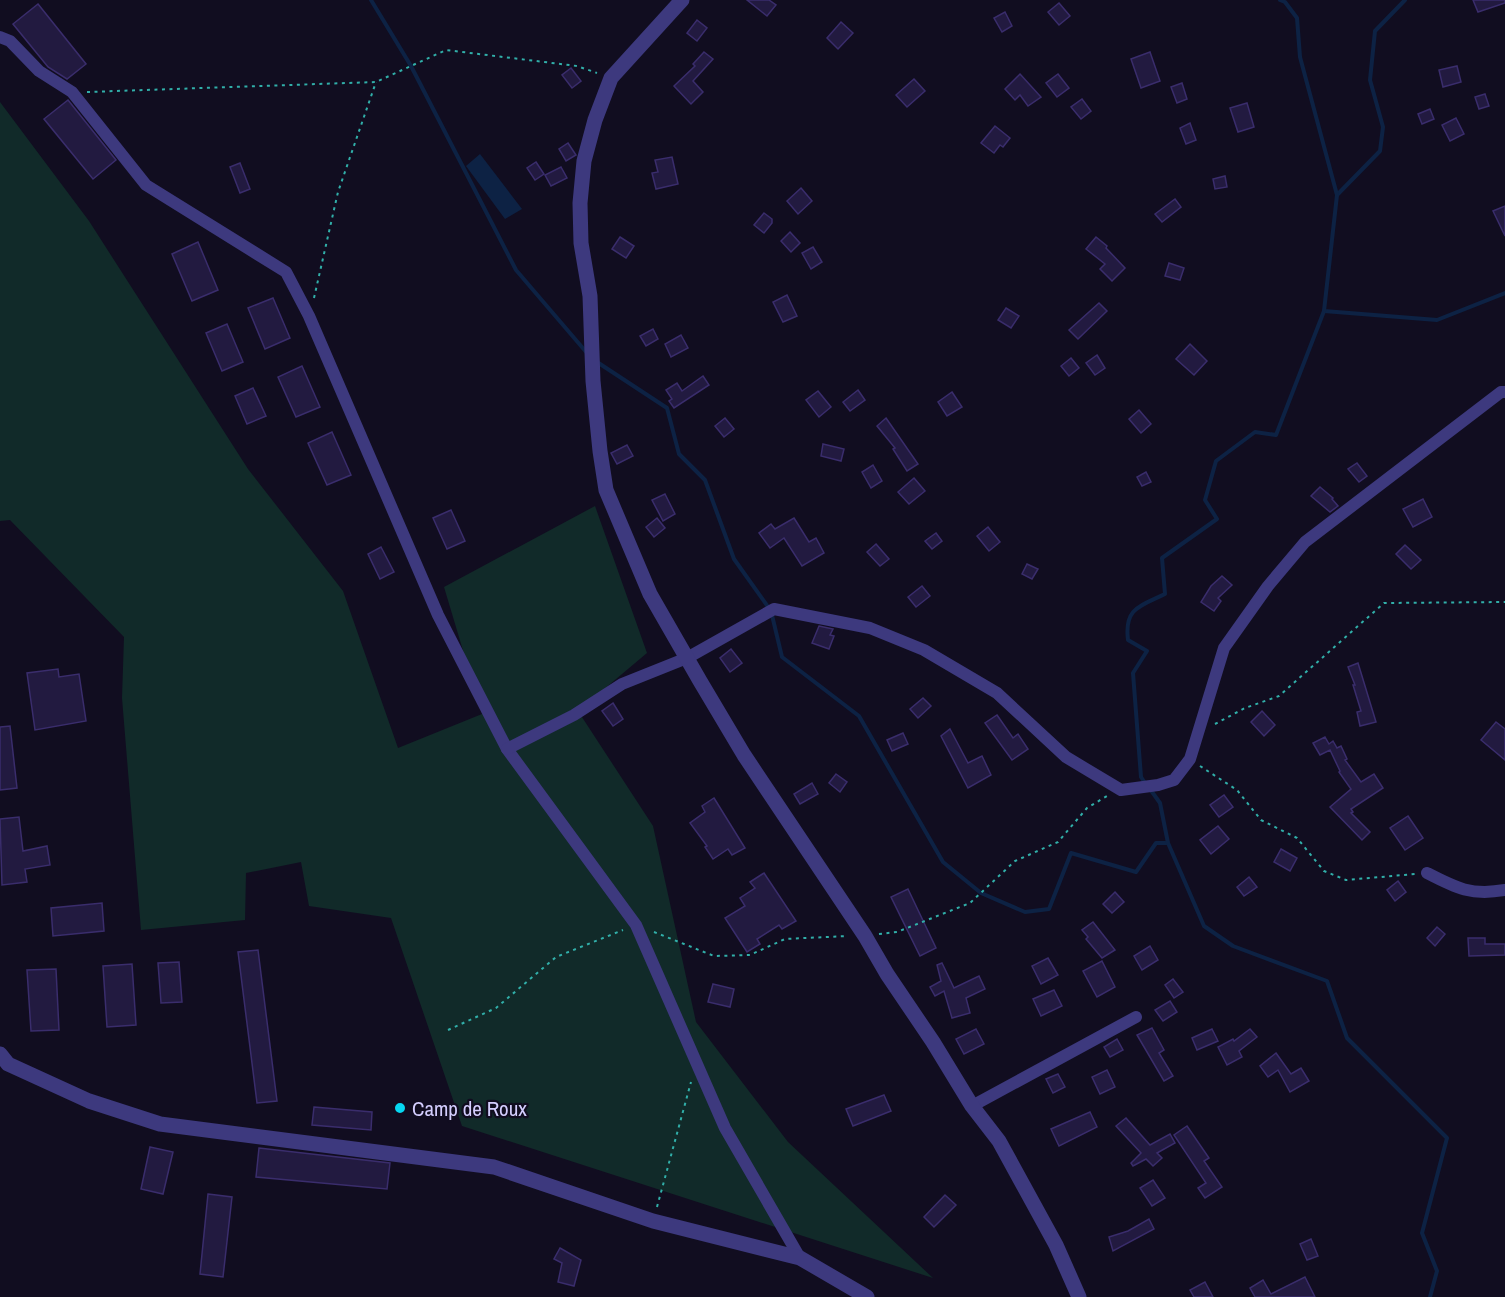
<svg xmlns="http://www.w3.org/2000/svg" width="1505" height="1297" font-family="'Archivo Narrow',sans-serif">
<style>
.green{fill:#112a29}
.water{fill:#0d2244}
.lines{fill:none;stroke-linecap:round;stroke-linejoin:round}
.stream{stroke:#0d2244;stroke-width:4}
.building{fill:#221a40;stroke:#3a2d6c;stroke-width:1.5}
.path{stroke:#31afa9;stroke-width:2;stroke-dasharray:3 4.5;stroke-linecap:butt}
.minor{stroke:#3d397e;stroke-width:12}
.tertiary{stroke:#3d397e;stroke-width:15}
.poi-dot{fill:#06d7f1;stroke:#110d20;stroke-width:2}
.labels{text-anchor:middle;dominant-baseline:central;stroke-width:4.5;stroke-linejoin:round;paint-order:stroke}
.poi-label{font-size:21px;fill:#d4cefe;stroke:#110d20;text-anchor:start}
</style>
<rect width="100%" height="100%" fill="#110d20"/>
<path class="green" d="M0 102 89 221 248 469 343 591 398 748 482 714 444 587 595 506 647 653 578 711 653 826 696 1022 788 1142 933 1278 462 1126 391 918 309 906 301 862 246 873 245 920 141 930 122 698 124 637 10 520 0 521Z"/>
<path class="water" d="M480 154 522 209 505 219 466 166Z"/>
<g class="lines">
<g class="stream">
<path d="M371 0 411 66 516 270 587 353"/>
<path d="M1337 195 1380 151 1383 127 1370 80 1375 31 1405 0"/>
<path d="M1324 311 1437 320 1505 293"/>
<path d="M597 362 667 408 679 454 705 480 734 559 771 611 782 657 859 716 943 862 981 893 1025 912 1049 909 1071 853 1136 872 1156 843H1168"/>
<path d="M1145 783 1141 777 1133 673 1147 651 1128 640C1124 608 1140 606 1165 594L1162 558 1217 519 1205 500 1216 461 1255 432 1276 435 1324 311 1337 195 1300 57 1297 18 1285 2 1280 0"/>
<path d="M1150 789 1160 803 1168 843 1204 926 1233 946 1327 981 1347 1038 1447 1138 1422 1233 1437 1271 1430 1297"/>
</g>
</g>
<g class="building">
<path d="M747 0H769L776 5 767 16Z"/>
<path d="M1473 0H1505V3L1478 12Z"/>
<path d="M1059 3 1070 16 1059 25 1048 12Z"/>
<path d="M38 4 86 64 67 79 48 67 13 24Z"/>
<path d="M1005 12 1012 26 1002 32 994 18Z"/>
<path d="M697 20 707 28 697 41 687 33Z"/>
<path d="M841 22 853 33 838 49 827 38Z"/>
<path d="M704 52 713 59 693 81 703 92 691 104 674 86 695 66 693 64Z"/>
<path d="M1150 52 1160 81 1141 88 1131 59Z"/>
<path d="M1457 66 1461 82 1443 87 1439 70Z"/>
<path d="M571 68 581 81 572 88 562 75Z"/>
<path d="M1020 74 1041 97 1028 106 1020 95 1015 100 1005 89Z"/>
<path d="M1058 74 1069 88 1057 97 1046 83Z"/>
<path d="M914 79 925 91 907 107 896 95Z"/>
<path d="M1182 83 1187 99 1177 103 1171 87Z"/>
<path d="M1485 94 1489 106 1479 109 1475 97Z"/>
<path d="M1082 99 1091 111 1081 119 1071 107Z"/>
<path d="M68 100 116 160 93 179 44 119Z"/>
<path d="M1247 103 1254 127 1238 132 1230 108Z"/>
<path d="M1430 109 1434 119 1422 124 1418 114Z"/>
<path d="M1456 118 1464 134 1450 141 1442 125Z"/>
<path d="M1190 123 1196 140 1186 144 1180 128Z"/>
<path d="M995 126 1010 138 1003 147 1000 145 994 153 981 143Z"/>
<path d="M568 143 576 155 566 161 559 149Z"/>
<path d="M672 157 678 184 656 189 652 173 658 172 655 160Z"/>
<path d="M536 162 544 174 535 180 527 168Z"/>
<path d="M240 163 250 189 240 193 230 167Z"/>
<path d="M561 167 567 178 551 186 545 175Z"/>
<path d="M1225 176 1227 187 1215 189 1213 179Z"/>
<path d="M801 188 812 201 798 214 787 201Z"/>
<path d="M1175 199 1181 207 1162 222 1155 214Z"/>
<path d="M1505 206V236L1493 211Z"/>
<path d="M764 213 772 219V223L764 233 754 225Z"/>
<path d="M790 232 800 243 791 252 781 241Z"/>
<path d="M620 237 634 246 626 258 612 249Z"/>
<path d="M1096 237 1107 246 1106 248 1125 268 1112 281 1100 269 1105 264 1086 249Z"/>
<path d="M198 242 218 290 192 301 172 254Z"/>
<path d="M813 247 822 262 811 269 802 253Z"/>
<path d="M1169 263 1184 268 1180 280 1165 276Z"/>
<path d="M787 295 797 316 783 322 773 302Z"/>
<path d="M273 298 290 338 265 349 248 308Z"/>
<path d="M1099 303 1107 311 1078 339 1069 330Z"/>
<path d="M1006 308 1019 316 1011 328 998 320Z"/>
<path d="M227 324 243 362 222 371 206 333Z"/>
<path d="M653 329 658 339 646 346 640 336Z"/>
<path d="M681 335 688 348 671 357 665 344Z"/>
<path d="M1190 344 1207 361 1194 375 1176 359Z"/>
<path d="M1097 355 1105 368 1095 375 1086 363Z"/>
<path d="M1071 358 1079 368 1069 376 1061 366Z"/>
<path d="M302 366 320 407 296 417 278 377Z"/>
<path d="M703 376 709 385 674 408 669 401 672 399 666 390 677 383 682 391Z"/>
<path d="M253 388 266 416 247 424 235 396Z"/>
<path d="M858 390 865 400 850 411 843 402Z"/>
<path d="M818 391 831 407 819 417 806 400Z"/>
<path d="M952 392 962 407 947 416 938 402Z"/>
<path d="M1139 410 1151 424 1141 433 1129 419Z"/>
<path d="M725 418 734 429 724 437 715 426Z"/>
<path d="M886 418 918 464 907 471 893 449 895 448 877 426Z"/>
<path d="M332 432 351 475 327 485 308 443Z"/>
<path d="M823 444 844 449 841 461 821 456Z"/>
<path d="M627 445 633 456 617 464 611 453Z"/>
<path d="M1357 463 1367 476 1359 482 1348 469Z"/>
<path d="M873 465 882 481 871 488 862 472Z"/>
<path d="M1146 472 1151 482 1142 486 1137 477Z"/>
<path d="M914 478 925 491 909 504 898 492Z"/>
<path d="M1320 487 1333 498 1332 499 1338 506 1330 512 1311 496Z"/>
<path d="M665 494 675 514 663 521 652 500Z"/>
<path d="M1423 499 1432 517 1413 527 1403 509Z"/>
<path d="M451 510 465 541 447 549 433 518Z"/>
<path d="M657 518 665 528 654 537 646 527Z"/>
<path d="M794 518 809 542 816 538 824 553 802 566 784 538 770 548 759 533 771 524 775 529Z"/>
<path d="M988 527 1000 542 989 551 977 536Z"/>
<path d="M936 533 942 541 932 549 925 541Z"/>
<path d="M876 544 889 559 880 566 867 552Z"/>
<path d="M1405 545 1421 560 1411 569 1396 554Z"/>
<path d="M381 547 394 572 380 579 368 554Z"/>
<path d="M1027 564 1038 569 1032 579 1022 574Z"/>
<path d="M1222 576 1232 585 1218 598 1221 601 1214 611 1201 602 1211 586Z"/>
<path d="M922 586 930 596 916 607 908 597Z"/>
<path d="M819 626 833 629 830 635 834 636 829 649 812 643Z"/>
<path d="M731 649 742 663 730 672 720 658Z"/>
<path d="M1358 663 1376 722 1360 726 1357 712 1361 711 1353 685H1355L1348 667Z"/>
<path d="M58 669 59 677 79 674 86 721 35 730 27 673Z"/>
<path d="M923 698 931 706 918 718 910 709Z"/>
<path d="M613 703 623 719 613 726 602 711Z"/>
<path d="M1262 711 1275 725 1264 736 1251 722Z"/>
<path d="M997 715 1013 738 1018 734 1028 749 1012 760 985 723Z"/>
<path d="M1496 722 1505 729V760L1481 740Z"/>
<path d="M10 726 17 788 0 790V727Z"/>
<path d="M950 729 968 763 982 756 991 775 968 788 941 736Z"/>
<path d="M903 733 908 744 892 751 887 740Z"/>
<path d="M1325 737 1329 744 1333 741 1337 748 1341 746 1347 759 1345 760 1361 782 1374 774 1383 788 1351 809 1353 812 1351 813 1370 832 1362 840 1330 807 1351 789 1339 772 1340 771 1330 750 1320 755 1313 743Z"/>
<path d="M836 774 847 782 840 792 829 783Z"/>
<path d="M812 783 818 794 800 804 794 794Z"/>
<path d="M1224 795 1233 807 1219 817 1210 805Z"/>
<path d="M714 798 745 848 732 855 728 849 713 859 705 847 707 846 690 823 705 812 702 806Z"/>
<path d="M1408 816 1423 838 1405 850 1390 828Z"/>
<path d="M19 817 23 851 47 846 50 865 25 869 27 882 2 885 0 819Z"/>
<path d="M1218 826 1229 839 1211 854 1200 840Z"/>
<path d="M1281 849 1297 858 1290 871 1274 862Z"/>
<path d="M764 873 796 921 782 929 779 925 757 939 760 944 747 952 725 918 745 906 740 898 755 888 750 882Z"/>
<path d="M1249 877 1257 887 1244 896 1237 887Z"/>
<path d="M1398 881 1406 892 1395 901 1387 890Z"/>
<path d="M908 889 936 948 920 956 891 897Z"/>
<path d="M1115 892 1124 902 1112 913 1103 904Z"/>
<path d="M102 903 104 931 53 936 51 908Z"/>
<path d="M1093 922 1115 950 1102 958 1086 939 1088 937 1082 930Z"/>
<path d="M1437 927 1445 934 1435 946 1427 938Z"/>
<path d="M1468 938H1485V944H1505V955L1469 956Z"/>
<path d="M1150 946 1158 960 1142 970 1134 956Z"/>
<path d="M258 950 277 1101 257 1103 238 952Z"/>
<path d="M1048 958 1058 975 1041 984 1032 966Z"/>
<path d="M1102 961 1115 987 1097 997 1083 971Z"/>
<path d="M179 962 182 1002 161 1003 158 963Z"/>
<path d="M942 963 954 988 979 976 985 989 966 998 970 1013 952 1018 944 991 935 996 930 987 941 981 937 965Z"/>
<path d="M132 964 136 1025 107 1027 103 966Z"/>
<path d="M56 969 59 1030 31 1031 27 970Z"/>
<path d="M1173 979 1183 992 1174 998 1165 985Z"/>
<path d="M713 984 734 989 730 1007 708 1002Z"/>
<path d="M1054 990 1062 1006 1041 1016 1033 999Z"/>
<path d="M1170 1001 1177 1012 1163 1021 1155 1010Z"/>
<path d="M1152 1028 1164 1050 1159 1053 1173 1076 1164 1081 1137 1035Z"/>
<path d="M976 1029 984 1044 964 1054 956 1039Z"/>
<path d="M1212 1029 1218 1041 1197 1050 1192 1038Z"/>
<path d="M1250 1029 1257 1037 1239 1051 1242 1057 1227 1065 1218 1047 1233 1039 1234 1041Z"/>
<path d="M1117 1039 1123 1050 1110 1057 1104 1047Z"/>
<path d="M1276 1053 1291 1074 1301 1068 1309 1081 1290 1092 1278 1070 1268 1077 1260 1066Z"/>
<path d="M1107 1070 1115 1087 1100 1094 1092 1077Z"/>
<path d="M1058 1074 1065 1087 1053 1093 1046 1079Z"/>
<path d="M884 1095 891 1111 853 1126 846 1109Z"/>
<path d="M314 1107 372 1112 371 1130 312 1125Z"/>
<path d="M1090 1112 1097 1127 1059 1146 1051 1129Z"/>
<path d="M1126 1118 1150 1145 1170 1134 1175 1143 1157 1153 1162 1158 1153 1166 1146 1159 1133 1166 1131 1163 1141 1153 1116 1126Z"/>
<path d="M1187 1126 1209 1158 1204 1161 1222 1187 1205 1198 1198 1188 1206 1183 1174 1135Z"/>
<path d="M150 1147 173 1152 163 1194 141 1189Z"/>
<path d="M259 1148 390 1163 387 1189 256 1177Z"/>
<path d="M1153 1180 1165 1198 1152 1206 1140 1188Z"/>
<path d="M208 1194 232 1197 223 1277 200 1274Z"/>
<path d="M945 1195 956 1205 934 1227 924 1217Z"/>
<path d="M1149 1219 1154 1229 1113 1251 1109 1237 1128 1231Z"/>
<path d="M1311 1239 1318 1256 1307 1260 1300 1244Z"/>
<path d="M560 1248 581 1260 574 1286 558 1282 562 1263 554 1259Z"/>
<path d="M1305 1277 1315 1297H1255L1250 1288 1263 1280 1271 1294Z"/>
<path d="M1205 1282 1213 1297H1194L1190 1290Z"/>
</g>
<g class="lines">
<g class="path">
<path d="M87 92 376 82 446 50 577 66 597 73"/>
<path d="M314 298 338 192 376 82"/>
<path d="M1215 724 1245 708 1279 696 1384 603 1505 602"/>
<path d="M1200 766 1237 790 1261 820 1297 838 1324 871 1346 880 1415 874"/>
<path d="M654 932 714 956 750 955 785 939 847 936"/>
<path d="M879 934 897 932 970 903 1015 861 1058 842 1087 808 1107 796"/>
<path d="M448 1030 496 1008 556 957 623 930"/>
<path d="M657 1207 691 1082"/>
</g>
<g class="minor">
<path d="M0 37 10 41 39 71 72 92 146 185 286 272 309 316 438 615 507 749 636 925 725 1128 800 1258"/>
<path d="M507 749 574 715 622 684 687 658 774 609 870 628 924 650 997 693 1066 757 1121 790 1158 785 1174 780 1190 759 1224 648 1268 586 1305 542 1501 392H1505"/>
<path d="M1427 873C1456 888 1471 896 1505 890"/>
<path d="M972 1106 1136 1017"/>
</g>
<g class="tertiary">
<path d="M682 0 611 78 595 120 584 161 580 203 581 243 590 296 593 381 600 451 606 490 650 594 700 681 744 755 865 936 887 974 933 1042 972 1106 999 1141 1056 1245 1079 1297"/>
<path d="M0 1054 8 1064 89 1101 160 1124 494 1167 653 1221 800 1258 867 1297"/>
</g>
</g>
<circle class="poi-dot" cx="400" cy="1108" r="6"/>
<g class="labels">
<g class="poi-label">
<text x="412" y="1108">Camp de Roux</text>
</g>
</g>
</svg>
